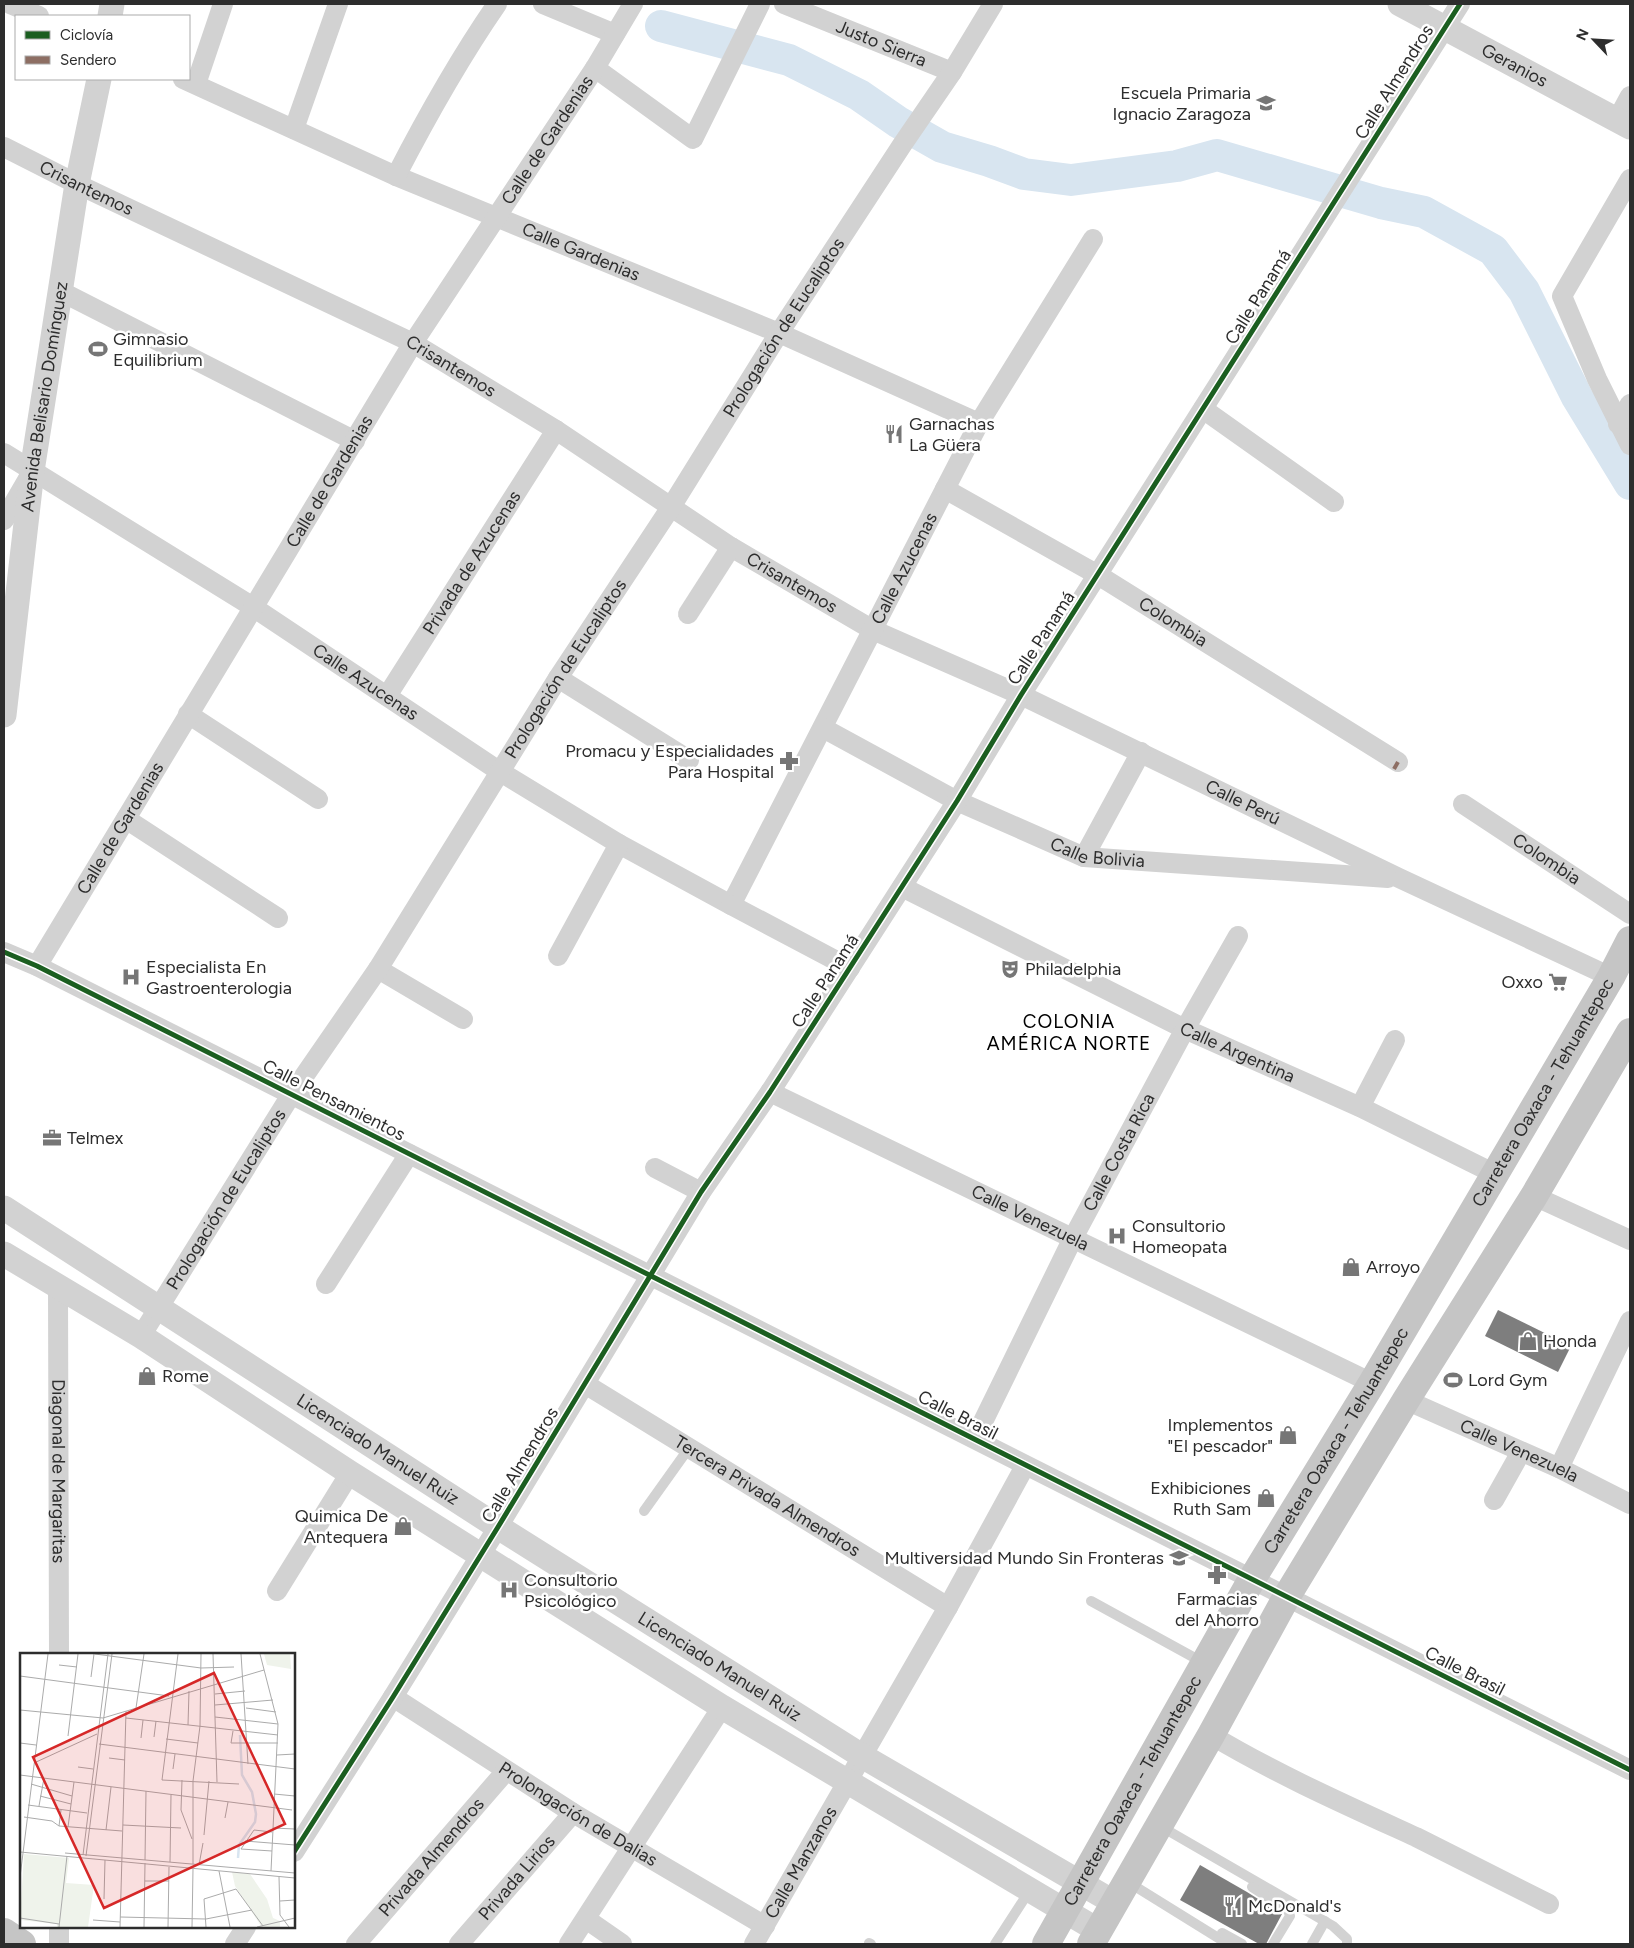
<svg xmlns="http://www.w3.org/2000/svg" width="1634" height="1948" font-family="Figtree,sans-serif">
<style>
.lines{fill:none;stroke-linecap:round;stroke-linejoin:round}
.river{stroke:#d8e5f0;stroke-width:32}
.building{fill:#7e7e7e}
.service{stroke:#d2d2d2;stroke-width:10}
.minor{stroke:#d2d2d2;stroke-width:20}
.tertiary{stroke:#d2d2d2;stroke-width:25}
.primary{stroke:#c5c5c5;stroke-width:28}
.quiet{stroke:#8d6e63;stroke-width:4;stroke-dasharray:8 4;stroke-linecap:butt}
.cycleway-casing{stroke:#fff;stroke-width:8}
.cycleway{stroke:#1b5e20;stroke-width:5}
.labels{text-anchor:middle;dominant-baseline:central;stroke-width:5;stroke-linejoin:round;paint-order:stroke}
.street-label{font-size:18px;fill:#2d2d2d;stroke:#fff}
.poi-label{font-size:18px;fill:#2d2d2d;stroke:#fff;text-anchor:start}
.neighbourhood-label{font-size:19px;letter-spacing:1px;fill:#000;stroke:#fff}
.inset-river{fill:none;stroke:#d8e5f0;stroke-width:2.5}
.inset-road{fill:none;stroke:#ababab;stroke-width:1}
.view{fill:#d62828;fill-opacity:0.15;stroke:#d62828;stroke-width:2.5}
.inset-edge{fill:none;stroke:#2d2d2d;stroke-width:2.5}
</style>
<rect width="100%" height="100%" fill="#fff"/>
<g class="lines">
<path class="river" d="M661 26 789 60 859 95 898 122 942 147 989 161 1024 174 1071 180 1177 166 1217 155 1381 203 1424 212 1493 250 1524 291 1577 397 1630 484"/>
</g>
<g class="building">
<path d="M1498 1310 1571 1346 1558 1372 1485 1336Z"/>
<path d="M1200 1865 1247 1892 1282 1914 1266 1944H1259L1180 1900Z"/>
</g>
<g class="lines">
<g class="service">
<path d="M644 1511 689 1448"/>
<path d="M1091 1601 1204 1663"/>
<path d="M1160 1826 1333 1926 1347 1939V1944"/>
<path d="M1128 1882 1228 1944"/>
<path d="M1252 1887 1288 1910 1290 1916 1273 1944"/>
<path d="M1222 1933 1242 1944"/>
<path d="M869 1943 871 1944"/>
<path d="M995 1944 1030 1890"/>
<path d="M1312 1944 1325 1921"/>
</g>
<g class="minor">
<path d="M10 4 39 16"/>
<path d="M543 4 615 34"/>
<path id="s1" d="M784 4 952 72"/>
<path d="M595 68 693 139 760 4"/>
<path id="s2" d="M183 79 396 176 779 333 979 423"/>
<path d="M196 84 223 4"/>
<path d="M1617 120 1630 96"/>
<path d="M294 129 338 4"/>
<path id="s3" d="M4 147 77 184 413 343 556 430 731 547 873 630 1021 695 1399 878 1611 977"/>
<path d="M396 176C427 116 459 59 497 4"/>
<path d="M1630 179 1562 296 1597 379 1630 445"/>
<path d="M60 291 355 441"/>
<path d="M1203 409 1334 502"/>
<path d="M1618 424 1630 404"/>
<path id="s4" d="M4 453 253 607 499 771 619 844 731 905 979 423 1093 239"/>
<path id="s5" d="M945 489 1098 575 1398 762"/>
<path d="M4 520 29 477"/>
<path d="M688 614 731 547"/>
<path d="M558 678 689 760"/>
<path id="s6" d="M387 696 556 430"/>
<path d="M188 714 318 799"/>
<path id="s7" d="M823 728 957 801 1084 857 1388 878"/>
<path id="s8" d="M1463 804 1630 914"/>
<path d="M126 819 278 918"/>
<path d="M1084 857 1141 752"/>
<path id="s9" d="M902 887 1185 1029 1360 1107 1495 1174"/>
<path d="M731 905 850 968"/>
<path d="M4 952 37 966 1630 1770"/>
<path d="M558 956 619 844"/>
<path id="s10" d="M37 966 413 343 595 68 633 4"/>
<path d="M378 969 463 1019"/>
<path id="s11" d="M770 1092 1372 1383"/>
<path d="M1360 1107 1395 1040"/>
<path d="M655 1168 701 1192"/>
<path d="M1534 1196 1630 1240"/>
<path d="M326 1284 409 1154"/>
<path id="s12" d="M58 1287 59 1654"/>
<path id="s13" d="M141 1336 291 1095 378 969 558 678 671 507 779 333 902 145 952 72 993 4"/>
<path id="s14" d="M585 1384 948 1607"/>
<path id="s15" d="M1406 1400 1559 1468 1630 1504"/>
<path id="s16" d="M975 1438 1073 1238 1185 1029 1238 936"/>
<path d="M1559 1468 1630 1321"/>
<path d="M1494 1500 1521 1452"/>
<path d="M277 1591 350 1473"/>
<path id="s17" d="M393 1697 573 1813 765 1926"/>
<path d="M1211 1735C1276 1774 1346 1805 1416 1837 1460 1859 1505 1882 1549 1904"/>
<path d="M294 1852 393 1697 498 1527 701 1192 770 1092 957 801 1021 695 1460 4"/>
<path d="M586 1919 622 1944"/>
<path d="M59 1927V1944"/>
<path d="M235 1944 246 1927"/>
<path id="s18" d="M356 1944 506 1771"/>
<path id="s19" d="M459 1944 573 1813"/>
<path d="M569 1944 722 1707"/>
<path id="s20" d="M754 1944 948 1607 1025 1466"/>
</g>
<g class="tertiary">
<path id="s21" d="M1400 4 1630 127"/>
<path d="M110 16 112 4"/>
<path id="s22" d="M4 715 32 471 77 184 99 79"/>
<path id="s23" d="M4 1208 498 1527 862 1756 1115 1903"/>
<path d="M4 1254 141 1336 350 1473 722 1707 1099 1931"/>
</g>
<g class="primary">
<path d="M4 1932 22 1944"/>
<path id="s24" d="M1046 1944 1252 1579 1372 1383 1611 977 1630 940"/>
<path d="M1091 1944 1211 1735 1287 1596 1406 1400 1534 1196 1630 1032"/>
</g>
<path class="quiet" d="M1394 769 1398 762"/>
<g class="cycleway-casing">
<g id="cycleway">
<path d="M4 952 37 966 1630 1770"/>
<path d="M294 1852 393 1697 498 1527 701 1192 770 1092 957 801 1021 695 1460 4"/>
</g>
</g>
<use href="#cycleway" class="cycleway"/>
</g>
<defs>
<g id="school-bare" transform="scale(1.5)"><path d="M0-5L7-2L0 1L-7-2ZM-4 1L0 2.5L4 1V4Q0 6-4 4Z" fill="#767676" stroke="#fff" stroke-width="2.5" paint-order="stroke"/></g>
<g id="stadium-bare" transform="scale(1.5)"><path d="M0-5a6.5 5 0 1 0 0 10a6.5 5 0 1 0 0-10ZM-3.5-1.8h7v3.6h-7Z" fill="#767676" stroke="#fff" stroke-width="2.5" paint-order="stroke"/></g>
<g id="restaurant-bare" transform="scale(1.5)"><path d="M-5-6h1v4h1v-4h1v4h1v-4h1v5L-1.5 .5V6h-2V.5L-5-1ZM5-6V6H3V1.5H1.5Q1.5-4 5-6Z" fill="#767676" stroke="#fff" stroke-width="2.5" paint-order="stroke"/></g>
<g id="pharmacy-bare" transform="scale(1.5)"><path d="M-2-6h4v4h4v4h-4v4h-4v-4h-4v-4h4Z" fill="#767676" stroke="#fff" stroke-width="2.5" paint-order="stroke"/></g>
<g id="theatre-bare" transform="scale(1.5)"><path d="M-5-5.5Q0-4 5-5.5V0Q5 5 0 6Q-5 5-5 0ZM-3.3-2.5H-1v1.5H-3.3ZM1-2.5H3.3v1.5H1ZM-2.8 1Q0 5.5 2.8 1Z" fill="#767676" stroke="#fff" stroke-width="2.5" paint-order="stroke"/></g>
<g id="hospital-bare" transform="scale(1.5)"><path d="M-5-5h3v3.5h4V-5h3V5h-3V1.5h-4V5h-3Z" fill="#767676" stroke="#fff" stroke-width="2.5" paint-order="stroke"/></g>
<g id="supermarket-bare" transform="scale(1.5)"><path d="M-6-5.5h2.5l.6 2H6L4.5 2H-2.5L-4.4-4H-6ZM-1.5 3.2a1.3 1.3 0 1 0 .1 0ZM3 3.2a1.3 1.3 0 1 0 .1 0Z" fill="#767676" stroke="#fff" stroke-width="2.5" paint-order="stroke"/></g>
<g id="office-bare" transform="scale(1.5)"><path d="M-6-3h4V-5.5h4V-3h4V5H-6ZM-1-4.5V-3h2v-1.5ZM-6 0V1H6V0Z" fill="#767676" stroke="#fff" stroke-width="2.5" paint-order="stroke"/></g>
<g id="shop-bare" transform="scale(1.5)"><path d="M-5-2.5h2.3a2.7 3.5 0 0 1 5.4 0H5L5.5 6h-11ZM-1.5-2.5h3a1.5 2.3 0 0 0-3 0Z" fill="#767676" stroke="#fff" stroke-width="2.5" paint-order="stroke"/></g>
<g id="university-bare" transform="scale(1.5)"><path d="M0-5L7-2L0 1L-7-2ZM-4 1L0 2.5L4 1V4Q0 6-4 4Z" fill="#767676" stroke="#fff" stroke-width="2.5" paint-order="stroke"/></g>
</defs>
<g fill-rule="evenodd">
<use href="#school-bare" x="1266" y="103"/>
<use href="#stadium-bare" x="98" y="349"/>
<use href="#restaurant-bare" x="894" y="434"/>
<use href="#pharmacy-bare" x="789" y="761"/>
<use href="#theatre-bare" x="1010" y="969"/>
<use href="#hospital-bare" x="131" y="977"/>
<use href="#supermarket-bare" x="1558" y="982"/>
<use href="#office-bare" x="52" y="1138"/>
<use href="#hospital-bare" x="1117" y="1236"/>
<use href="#shop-bare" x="1351" y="1267"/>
<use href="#shop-bare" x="1528" y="1341"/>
<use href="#shop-bare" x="147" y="1376"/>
<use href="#stadium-bare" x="1453" y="1380"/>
<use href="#shop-bare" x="1288" y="1435"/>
<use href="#shop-bare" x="1266" y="1498"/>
<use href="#shop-bare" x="403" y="1526"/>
<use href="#university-bare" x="1179" y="1558"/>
<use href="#pharmacy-bare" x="1217" y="1575"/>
<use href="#hospital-bare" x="509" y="1590"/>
<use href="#restaurant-bare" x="1233" y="1906"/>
</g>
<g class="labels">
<g class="street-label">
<text stroke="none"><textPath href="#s1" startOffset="105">Justo Sierra</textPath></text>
<text stroke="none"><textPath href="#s21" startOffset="130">Geranios</textPath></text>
<text transform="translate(1394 82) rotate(-58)">Calle Almendros</text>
<text stroke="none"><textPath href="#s10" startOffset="971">Calle de Gardenias</textPath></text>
<text stroke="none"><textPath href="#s3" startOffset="92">Crisantemos</textPath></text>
<text stroke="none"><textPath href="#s2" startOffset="434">Calle Gardenias</textPath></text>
<text transform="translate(1258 297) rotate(-58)">Calle Panamá</text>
<text stroke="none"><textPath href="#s13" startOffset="1196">Prologación de Eucaliptos</textPath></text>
<text stroke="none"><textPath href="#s3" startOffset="498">Crisantemos</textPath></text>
<text stroke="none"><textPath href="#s22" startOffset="321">Avenida Belisario Domínguez</textPath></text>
<text stroke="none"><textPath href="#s10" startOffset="566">Calle de Gardenias</textPath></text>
<text stroke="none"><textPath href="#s6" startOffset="158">Privada de Azucenas</textPath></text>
<text stroke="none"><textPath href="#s4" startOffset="1235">Calle Azucenas</textPath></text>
<text stroke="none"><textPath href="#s3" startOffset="902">Crisantemos</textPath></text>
<text stroke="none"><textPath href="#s5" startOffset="264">Colombia</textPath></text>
<text transform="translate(1041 638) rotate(-57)">Calle Panamá</text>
<text stroke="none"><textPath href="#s13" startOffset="791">Prologación de Eucaliptos</textPath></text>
<text stroke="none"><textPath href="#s4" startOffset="428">Calle Azucenas</textPath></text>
<text stroke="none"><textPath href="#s3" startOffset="1404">Calle Perú</textPath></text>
<text stroke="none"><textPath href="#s10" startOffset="161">Calle de Gardenias</textPath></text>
<text stroke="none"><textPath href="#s7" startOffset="304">Calle Bolivia</textPath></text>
<text stroke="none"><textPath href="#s8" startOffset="100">Colombia</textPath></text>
<text transform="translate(825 981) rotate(-57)">Calle Panamá</text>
<text stroke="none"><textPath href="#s9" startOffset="374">Calle Argentina</textPath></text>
<text stroke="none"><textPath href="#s24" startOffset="986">Carretera Oaxaca - Tehuantepec</textPath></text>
<text transform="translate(334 1100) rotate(27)">Calle Pensamientos</text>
<text stroke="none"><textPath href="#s16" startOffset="320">Calle Costa Rica</textPath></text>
<text stroke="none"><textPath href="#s13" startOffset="161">Prologación de Eucaliptos</textPath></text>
<text stroke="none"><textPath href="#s11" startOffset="289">Calle Venezuela</textPath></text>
<text transform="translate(958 1415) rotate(27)">Calle Brasil</text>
<text stroke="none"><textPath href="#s24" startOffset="581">Carretera Oaxaca - Tehuantepec</textPath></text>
<text stroke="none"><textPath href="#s23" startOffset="445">Licenciado Manuel Ruiz</textPath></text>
<text stroke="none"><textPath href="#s15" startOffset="124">Calle Venezuela</textPath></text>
<text transform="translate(520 1465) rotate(-59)">Calle Almendros</text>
<text stroke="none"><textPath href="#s12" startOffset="184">Diagonal de Margaritas</textPath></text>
<text stroke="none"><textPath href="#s14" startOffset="214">Tercera Privada Almendros</textPath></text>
<text stroke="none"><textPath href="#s23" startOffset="850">Licenciado Manuel Ruiz</textPath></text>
<text transform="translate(1465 1671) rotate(27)">Calle Brasil</text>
<text stroke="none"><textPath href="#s24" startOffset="176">Carretera Oaxaca - Tehuantepec</textPath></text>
<text stroke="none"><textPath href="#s17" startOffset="219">Prolongación de Dalias</textPath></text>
<text stroke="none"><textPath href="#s18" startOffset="115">Privada Almendros</textPath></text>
<text stroke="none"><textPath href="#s20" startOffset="94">Calle Manzanos</textPath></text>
<text stroke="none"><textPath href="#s19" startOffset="88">Privada Lirios</textPath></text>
</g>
<g class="poi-label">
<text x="1251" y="93" text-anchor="end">Escuela Primaria<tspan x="1251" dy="21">Ignacio Zaragoza</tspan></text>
<text x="113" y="339">Gimnasio<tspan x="113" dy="21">Equilibrium</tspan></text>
<text x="909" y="424">Garnachas<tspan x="909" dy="21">La Güera</tspan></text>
<text x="774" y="751" text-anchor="end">Promacu y Especialidades<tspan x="774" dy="21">Para Hospital</tspan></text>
<text x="146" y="967">Especialista En<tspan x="146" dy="21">Gastroenterologia</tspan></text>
<text x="1025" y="969">Philadelphia</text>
<text x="1543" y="982" text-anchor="end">Oxxo</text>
<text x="67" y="1138">Telmex</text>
<text x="1132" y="1226">Consultorio<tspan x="1132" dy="21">Homeopata</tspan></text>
<text x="1366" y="1267">Arroyo</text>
<text x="1543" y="1341">Honda</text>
<text x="162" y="1376">Rome</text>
<text x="1468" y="1380">Lord Gym</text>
<text x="1273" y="1425" text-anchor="end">Implementos<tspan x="1273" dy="21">"El pescador"</tspan></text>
<text x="1251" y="1488" text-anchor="end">Exhibiciones<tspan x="1251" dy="21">Ruth Sam</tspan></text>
<text x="388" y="1516" text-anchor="end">Quimica De<tspan x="388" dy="21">Antequera</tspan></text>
<text x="1164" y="1558" text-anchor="end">Multiversidad Mundo Sin Fronteras</text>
<text x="524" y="1580">Consultorio<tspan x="524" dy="21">Psicológico</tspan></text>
<text x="1217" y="1599" text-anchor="middle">Farmacias<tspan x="1217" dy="21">del Ahorro</tspan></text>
<text x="1248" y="1906">McDonald's</text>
</g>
<g class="neighbourhood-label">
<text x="1069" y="1021">COLONIA<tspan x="1069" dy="22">AMÉRICA NORTE</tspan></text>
</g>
</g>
<g transform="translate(20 1653)">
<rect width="275" height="275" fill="#fff"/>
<path d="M244 1H270L271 16 247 12ZM4 201 49 205 46 230 74 232 68 274H37V271L0 267ZM212 219 230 221 247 246 253 265 260 268V274H237L241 273 215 233Z" fill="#eff3eb"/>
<path class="inset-river" d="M218 205 219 192 235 169 236 161 232 139 222 122 220 82"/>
<path class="inset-road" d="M75 1 181 15 214 14M158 1 142 127 219 131M193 1 197 129M221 1 228 111M240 1 258 71 251 218M39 12 57 14M0 23 149 43M71 24 74 1M195 41 225 38M195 52 253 47M116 55 124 1M226 55 256 59M0 57 83 65 244 17M195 64 258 71M106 65 258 82M168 72 169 38M213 78 211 90H258M48 83 58 1M134 84 136 68M121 85 123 67M146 86 178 90M0 90 16 92M79 91 275 116M257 102 275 101M89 105 105 107M14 110 77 81M58 114 73 116M153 116 155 101M0 122 272 157M162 127 161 157 172 186M11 131 52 143M254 141 275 143M20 143 51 151M8 152 67 160M19 153 24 125M4 164 32 168 39 173 102 178M205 165 208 149M103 172 161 175M39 173 41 157M48 174 54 129M253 175 275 176M86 177 91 134M184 182 189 128M225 188 275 192M252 198 221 196 234 177 252 179M0 199 275 225M45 200 275 220M63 202 88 1M66 203 92 1M125 207 126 138M150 209 151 142M173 211V128L180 73 181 1M179 212 183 190M199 218 210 274M0 224 28 1M259 224 260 262 269 274M125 228H149M84 246 85 207M260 248 275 247M100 264 186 266 232 257M0 265 39 271M73 267 100 269M39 274 47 203M100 274 106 58M124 274 125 210M148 274 149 214M172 274 173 216M186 274 184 246 216 236 243 273M237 274 275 265"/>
<path class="view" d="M194 20 265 171 84 255 13 104Z"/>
<rect width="275" height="275" class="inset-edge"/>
</g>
<rect width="1634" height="1948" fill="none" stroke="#2d2d2d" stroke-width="10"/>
<rect x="15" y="15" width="175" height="65" fill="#ffffff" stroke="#ababab"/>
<rect x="25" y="31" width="25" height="8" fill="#1b5e20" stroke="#ababab"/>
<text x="60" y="40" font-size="15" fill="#2d2d2d">Ciclovía</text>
<rect x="25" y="56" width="25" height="8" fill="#8d6e63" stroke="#ababab"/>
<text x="60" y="65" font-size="15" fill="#2d2d2d">Sendero</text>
<g transform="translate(1594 40) rotate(295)" stroke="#ffffff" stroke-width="4" paint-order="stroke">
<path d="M0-4L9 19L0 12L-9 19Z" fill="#2d2d2d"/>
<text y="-8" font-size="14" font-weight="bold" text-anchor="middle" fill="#2d2d2d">N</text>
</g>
</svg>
